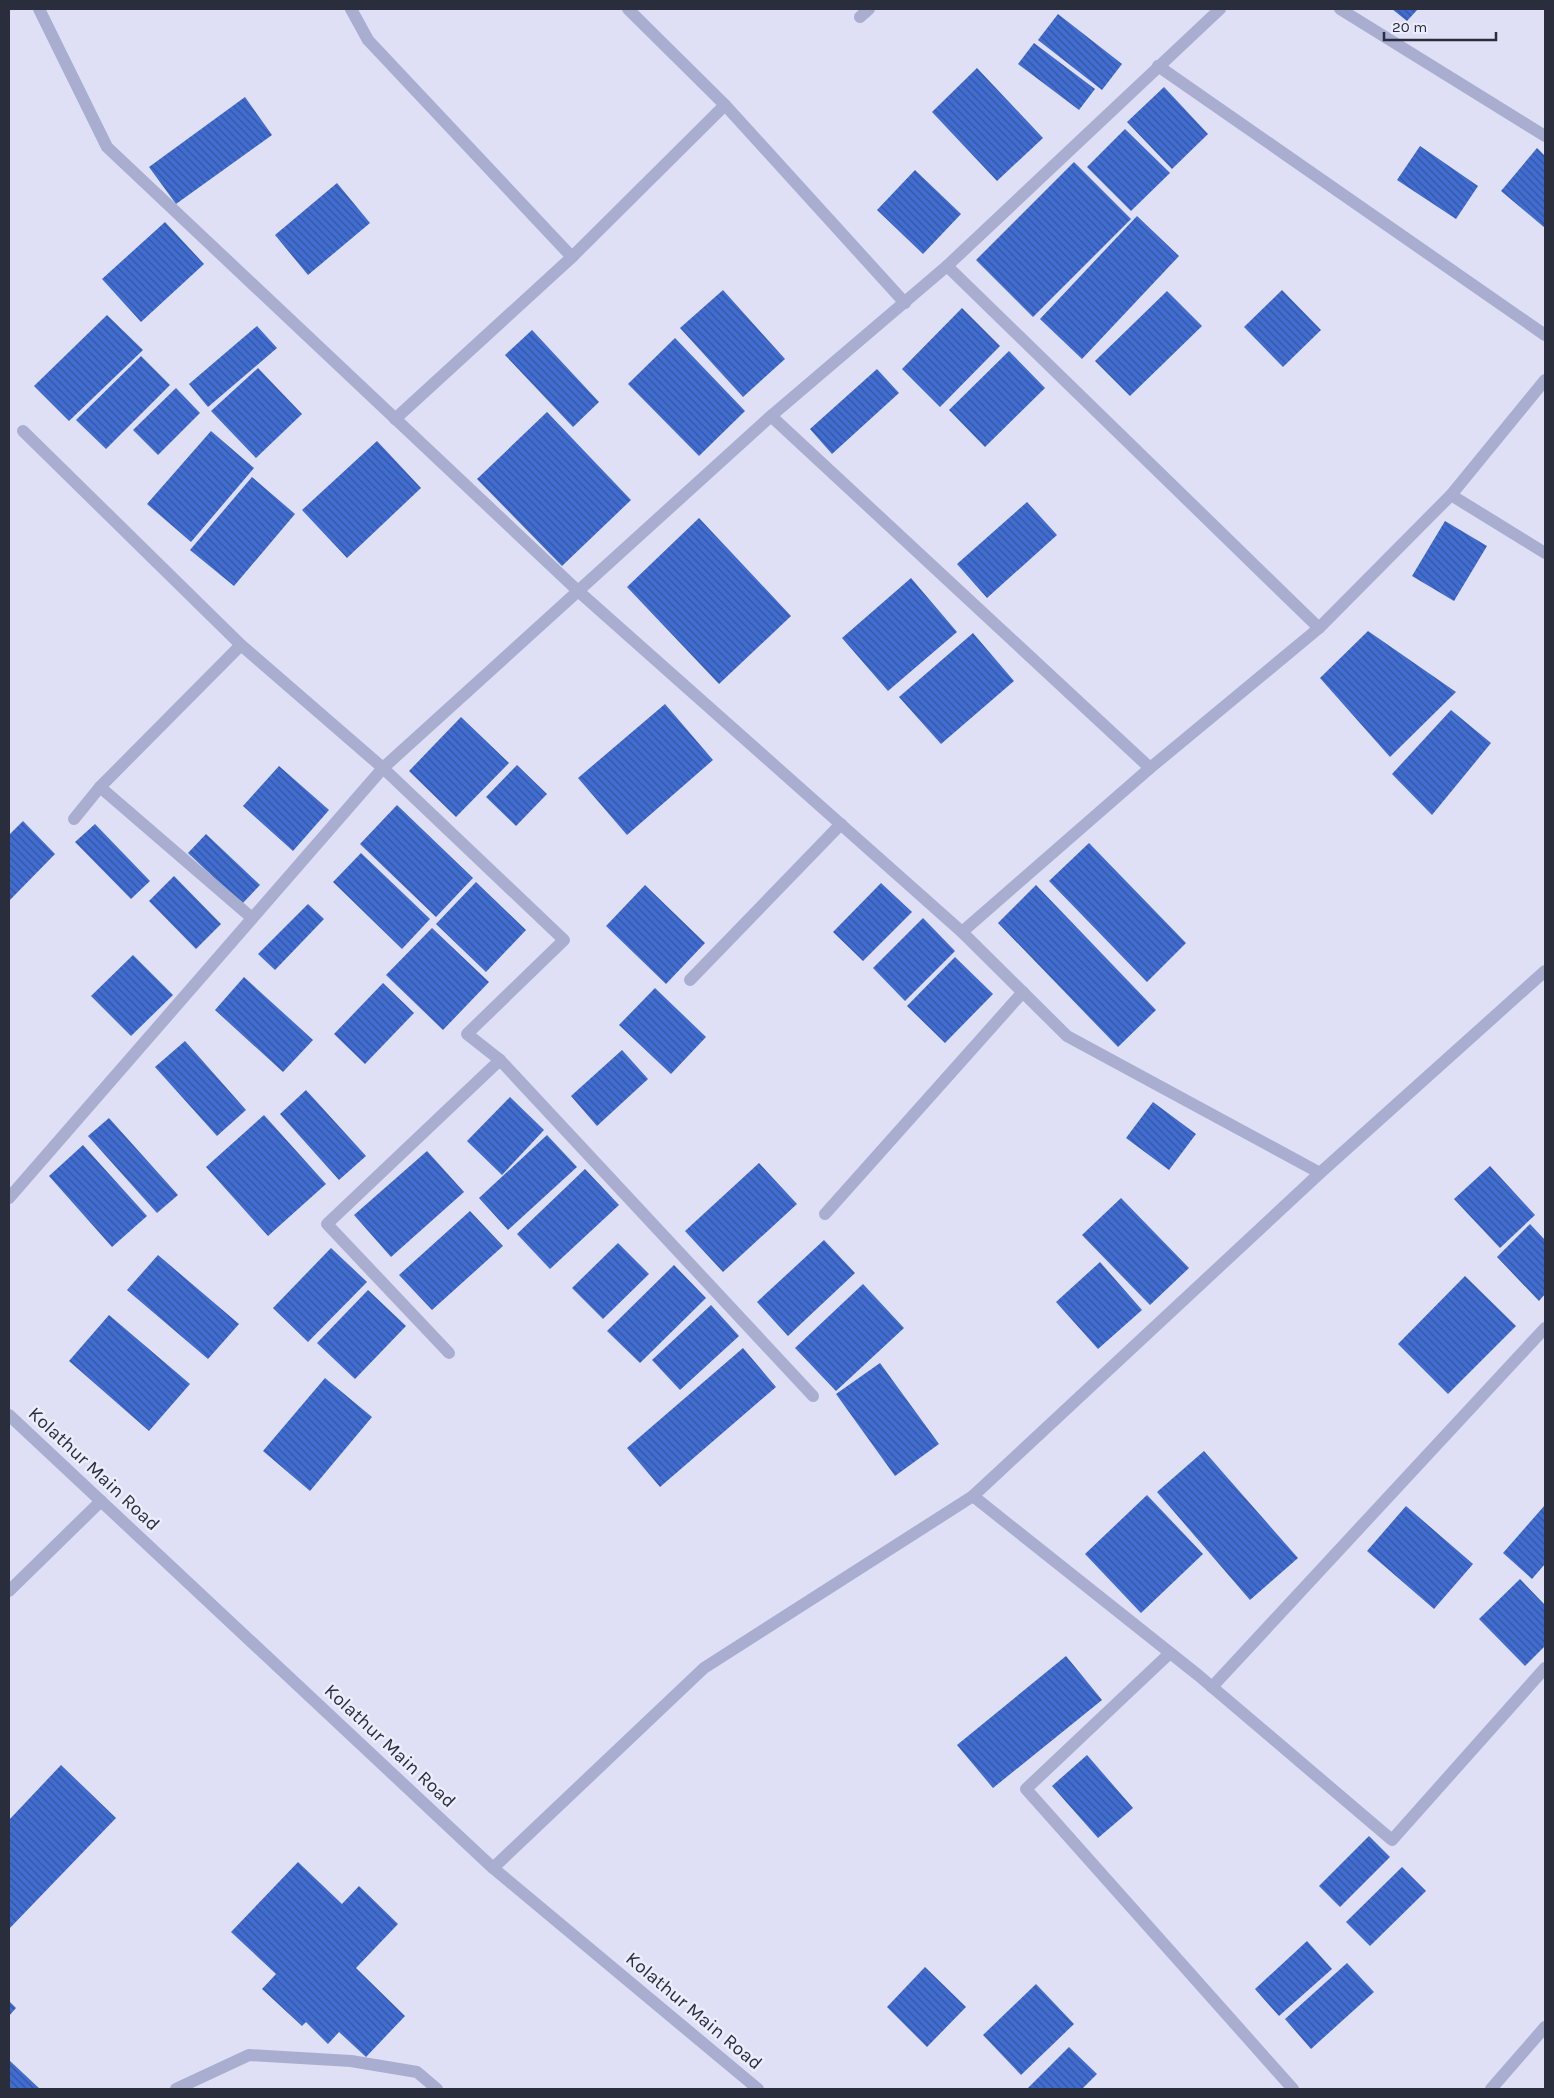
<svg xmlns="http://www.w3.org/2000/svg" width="1554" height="2098" font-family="Karla,sans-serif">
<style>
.building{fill:url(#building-back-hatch)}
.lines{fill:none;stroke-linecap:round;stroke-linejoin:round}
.minor{stroke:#a9adcf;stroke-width:12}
.labels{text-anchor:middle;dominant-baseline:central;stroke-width:5;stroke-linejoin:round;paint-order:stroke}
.street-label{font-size:19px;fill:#2a2e3c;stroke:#ecedfc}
</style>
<defs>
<pattern id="building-back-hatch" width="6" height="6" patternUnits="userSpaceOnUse" patternTransform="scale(1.25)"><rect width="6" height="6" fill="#416dd1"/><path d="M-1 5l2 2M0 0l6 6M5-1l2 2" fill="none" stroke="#3455a1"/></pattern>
</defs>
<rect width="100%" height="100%" fill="#dfe0f5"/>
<g class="building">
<path d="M1392 9H1418L1407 21Z"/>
<path d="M1058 14 1122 64 1102 90 1038 40Z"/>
<path d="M1034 43 1095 89 1079 110 1018 64Z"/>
<path d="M977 68 1043 138 997 181 932 112Z"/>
<path d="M1164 87 1208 134 1172 169 1127 122Z"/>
<path d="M245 97 272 135 176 204 149 167Z"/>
<path d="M1125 129 1170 173 1131 211 1087 167Z"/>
<path d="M1420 146 1478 186 1456 219 1397 180Z"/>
<path d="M1537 148 1545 156V228L1501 191Z"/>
<path d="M1074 162 1131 219 1033 317 976 260Z"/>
<path d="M915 170 961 214 923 254 877 210Z"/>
<path d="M337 183 370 223 308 275 275 235Z"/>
<path d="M1137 216 1179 256 1082 359 1040 319Z"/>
<path d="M165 222 204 264 141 322 102 279Z"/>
<path d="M723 290 785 359 743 397 680 328Z"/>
<path d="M1282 290 1321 330 1283 367 1244 327Z"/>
<path d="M1167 291 1202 326 1130 396 1095 361Z"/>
<path d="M962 308 1000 346 940 407 902 369Z"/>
<path d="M107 315 143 350 69 421 34 386Z"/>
<path d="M257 326 277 348 208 407 189 384Z"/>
<path d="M532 330 599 402 573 427 505 355Z"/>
<path d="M675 338 745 411 699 456 628 384Z"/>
<path d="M1009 351 1045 388 985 447 949 410Z"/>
<path d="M141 356 170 385 106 449 76 420Z"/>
<path d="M258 368 302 414 256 458 211 411Z"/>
<path d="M877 369 899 393 832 454 810 429Z"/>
<path d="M176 388 200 413 158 455 133 430Z"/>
<path d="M547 412 631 500 562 566 477 479Z"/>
<path d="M211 431 254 468 191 542 147 504Z"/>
<path d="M377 441 421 488 347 558 302 510Z"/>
<path d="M252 477 295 514 234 586 190 550Z"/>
<path d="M1027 502 1057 535 987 598 957 564Z"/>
<path d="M699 518 791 616 719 684 627 587Z"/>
<path d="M1445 521 1487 546 1454 601 1412 576Z"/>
<path d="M911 578 957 632 888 691 842 638Z"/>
<path d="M1368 631 1456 692 1390 757 1320 678Z"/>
<path d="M973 633 1014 681 941 744 899 697Z"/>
<path d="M665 704 713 760 627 835 578 778Z"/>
<path d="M1451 710 1491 743 1432 815 1392 774Z"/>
<path d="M461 717 509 763 456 817 409 771Z"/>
<path d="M517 765 547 794 516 826 486 797Z"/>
<path d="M279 766 329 810 293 851 243 806Z"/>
<path d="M397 805 473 878 436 917 360 844Z"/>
<path d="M23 821 55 854 9 901V835Z"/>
<path d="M95 824 150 881 131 899 75 842Z"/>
<path d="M206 834 260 885 242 904 188 853Z"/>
<path d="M1089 843 1186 943 1147 982 1049 881Z"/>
<path d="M361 853 430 919 402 949 333 882Z"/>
<path d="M174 876 221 924 196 949 149 901Z"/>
<path d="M476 882 526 930 486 972 436 924Z"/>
<path d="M881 883 912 912 863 961 833 932Z"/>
<path d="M645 885 705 943 666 984 606 926Z"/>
<path d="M1036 885 1156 1010 1118 1047 998 923Z"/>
<path d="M308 904 324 919 275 970 258 954Z"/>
<path d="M923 918 955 951 905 1001 873 968Z"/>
<path d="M432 928 489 982 443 1030 386 975Z"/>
<path d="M133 955 173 995 131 1036 91 996Z"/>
<path d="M955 957 993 994 945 1043 907 1006Z"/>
<path d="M244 977 313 1040 283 1072 215 1010Z"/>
<path d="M383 983 414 1013 365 1064 334 1034Z"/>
<path d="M655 988 706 1037 671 1074 619 1025Z"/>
<path d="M185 1041 246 1110 217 1136 155 1067Z"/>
<path d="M622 1050 648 1079 597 1126 571 1096Z"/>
<path d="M306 1090 366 1156 339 1180 280 1114Z"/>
<path d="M510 1097 544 1130 502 1175 467 1141Z"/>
<path d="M1153 1102 1196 1134 1169 1170 1126 1138Z"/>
<path d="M264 1115 326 1184 268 1236 206 1167Z"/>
<path d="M109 1118 178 1195 157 1213 88 1136Z"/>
<path d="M547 1135 577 1167 508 1230 479 1198Z"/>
<path d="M83 1145 147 1216 112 1247 49 1176Z"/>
<path d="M427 1151 464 1192 391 1257 354 1215Z"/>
<path d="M759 1163 797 1204 723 1272 685 1231Z"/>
<path d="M1490 1166 1535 1215 1500 1248 1454 1199Z"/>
<path d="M585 1169 619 1205 550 1269 517 1234Z"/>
<path d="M1121 1198 1189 1268 1150 1305 1082 1235Z"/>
<path d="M470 1211 503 1246 432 1310 399 1275Z"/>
<path d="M1530 1224 1545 1240V1294L1539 1301 1497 1257Z"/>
<path d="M824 1240 855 1273 788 1336 757 1302Z"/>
<path d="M618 1243 649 1274 603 1319 572 1288Z"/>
<path d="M331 1248 367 1282 308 1342 273 1308Z"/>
<path d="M158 1255 239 1324 208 1359 127 1290Z"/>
<path d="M1100 1262 1142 1310 1098 1349 1056 1302Z"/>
<path d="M674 1265 706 1298 640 1363 607 1331Z"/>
<path d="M1465 1276 1516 1326 1448 1394 1398 1344Z"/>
<path d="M863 1284 904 1328 836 1391 795 1348Z"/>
<path d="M368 1290 406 1326 355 1379 317 1343Z"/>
<path d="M711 1305 739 1336 680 1390 652 1360Z"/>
<path d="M109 1315 190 1384 149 1431 69 1361Z"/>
<path d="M743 1348 776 1387 660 1487 627 1448Z"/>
<path d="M880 1363 939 1444 895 1476 836 1394Z"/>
<path d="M325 1378 372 1417 310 1491 263 1451Z"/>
<path d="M1204 1451 1298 1558 1250 1600 1157 1492Z"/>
<path d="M1147 1495 1203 1554 1141 1613 1085 1554Z"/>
<path d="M1545 1505V1564L1532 1579 1503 1553Z"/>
<path d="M1406 1506 1473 1564 1434 1609 1367 1551Z"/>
<path d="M1520 1579 1545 1605V1646L1525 1666 1479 1619Z"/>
<path d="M1066 1656 1102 1700 993 1788 957 1745Z"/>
<path d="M1087 1755 1133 1808 1098 1838 1052 1786Z"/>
<path d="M61 1765 116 1818 9 1929V1820Z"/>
<path d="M1369 1836 1390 1857 1340 1907 1319 1886Z"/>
<path d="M298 1862 342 1904 359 1886 398 1924 356 1968 405 2016 366 2057 339 2032 328 2044 306 2022 302 2026 262 1989 276 1974 231 1932Z"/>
<path d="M1402 1867 1426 1891 1370 1946 1346 1922Z"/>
<path d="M1307 1941 1332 1969 1279 2016 1255 1989Z"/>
<path d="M1347 1963 1374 1992 1311 2049 1285 2019Z"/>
<path d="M925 1967 966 2007 927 2047 887 2007Z"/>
<path d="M1036 1984 1074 2024 1021 2075 983 2035Z"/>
<path d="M9 2001 16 2008 9 2016Z"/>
<path d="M1069 2047 1097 2074 1082 2089H1027Z"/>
<path d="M9 2060 40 2089H9Z"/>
</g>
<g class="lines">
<g class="minor">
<path d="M39 9 107 147 577 590 962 932 1067 1036 1320 1173"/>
<path d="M351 9 368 40 572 257"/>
<path d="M628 9 725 105 905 303"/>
<path d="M1340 9 1545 136"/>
<path d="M860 17 869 9"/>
<path d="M1158 66 1545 335"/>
<path d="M947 266 1319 628"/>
<path d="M771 416 1150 768"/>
<path d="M395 419 572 257 725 105"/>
<path d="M23 431 241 645 383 768 564 940 467 1034 500 1060 813 1396"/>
<path d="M1451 495 1545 553"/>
<path d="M100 787 252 918"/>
<path d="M74 819 100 787 241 645"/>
<path d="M962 932 1150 768 1319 628 1451 495 1545 380"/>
<path d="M690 980 841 824"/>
<path d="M9 1198 383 768 771 416 947 266 1220 9"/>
<path d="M825 1214 1023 992"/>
<path d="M449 1353 327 1224 500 1060"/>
<path d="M9 1415 493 1868 758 2089"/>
<path d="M973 1496 1198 1675 1392 1840 1545 1668"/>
<path d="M9 1591 101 1501"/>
<path d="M1170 1653 1026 1789 1293 2089"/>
<path d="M1212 1687 1545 1328"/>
<path d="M493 1868 704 1668 973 1496 1320 1173 1545 971"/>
<path d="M176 2089 249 2055 351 2061 417 2072 437 2089"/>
<path d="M1491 2089 1545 2027"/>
</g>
</g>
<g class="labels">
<g class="street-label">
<text transform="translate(94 1469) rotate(43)">Kolathur Main Road</text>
<text transform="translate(390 1746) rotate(43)">Kolathur Main Road</text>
<text transform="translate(694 2011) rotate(40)">Kolathur Main Road</text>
</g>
</g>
<rect width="1554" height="2098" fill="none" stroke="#2a2e3c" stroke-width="20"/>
<path d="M1384 32v8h112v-8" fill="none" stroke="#2a2e3c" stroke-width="2.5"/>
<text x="1392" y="32" font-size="15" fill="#2a2e3c" stroke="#ecedfc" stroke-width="4" paint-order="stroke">20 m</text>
</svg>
